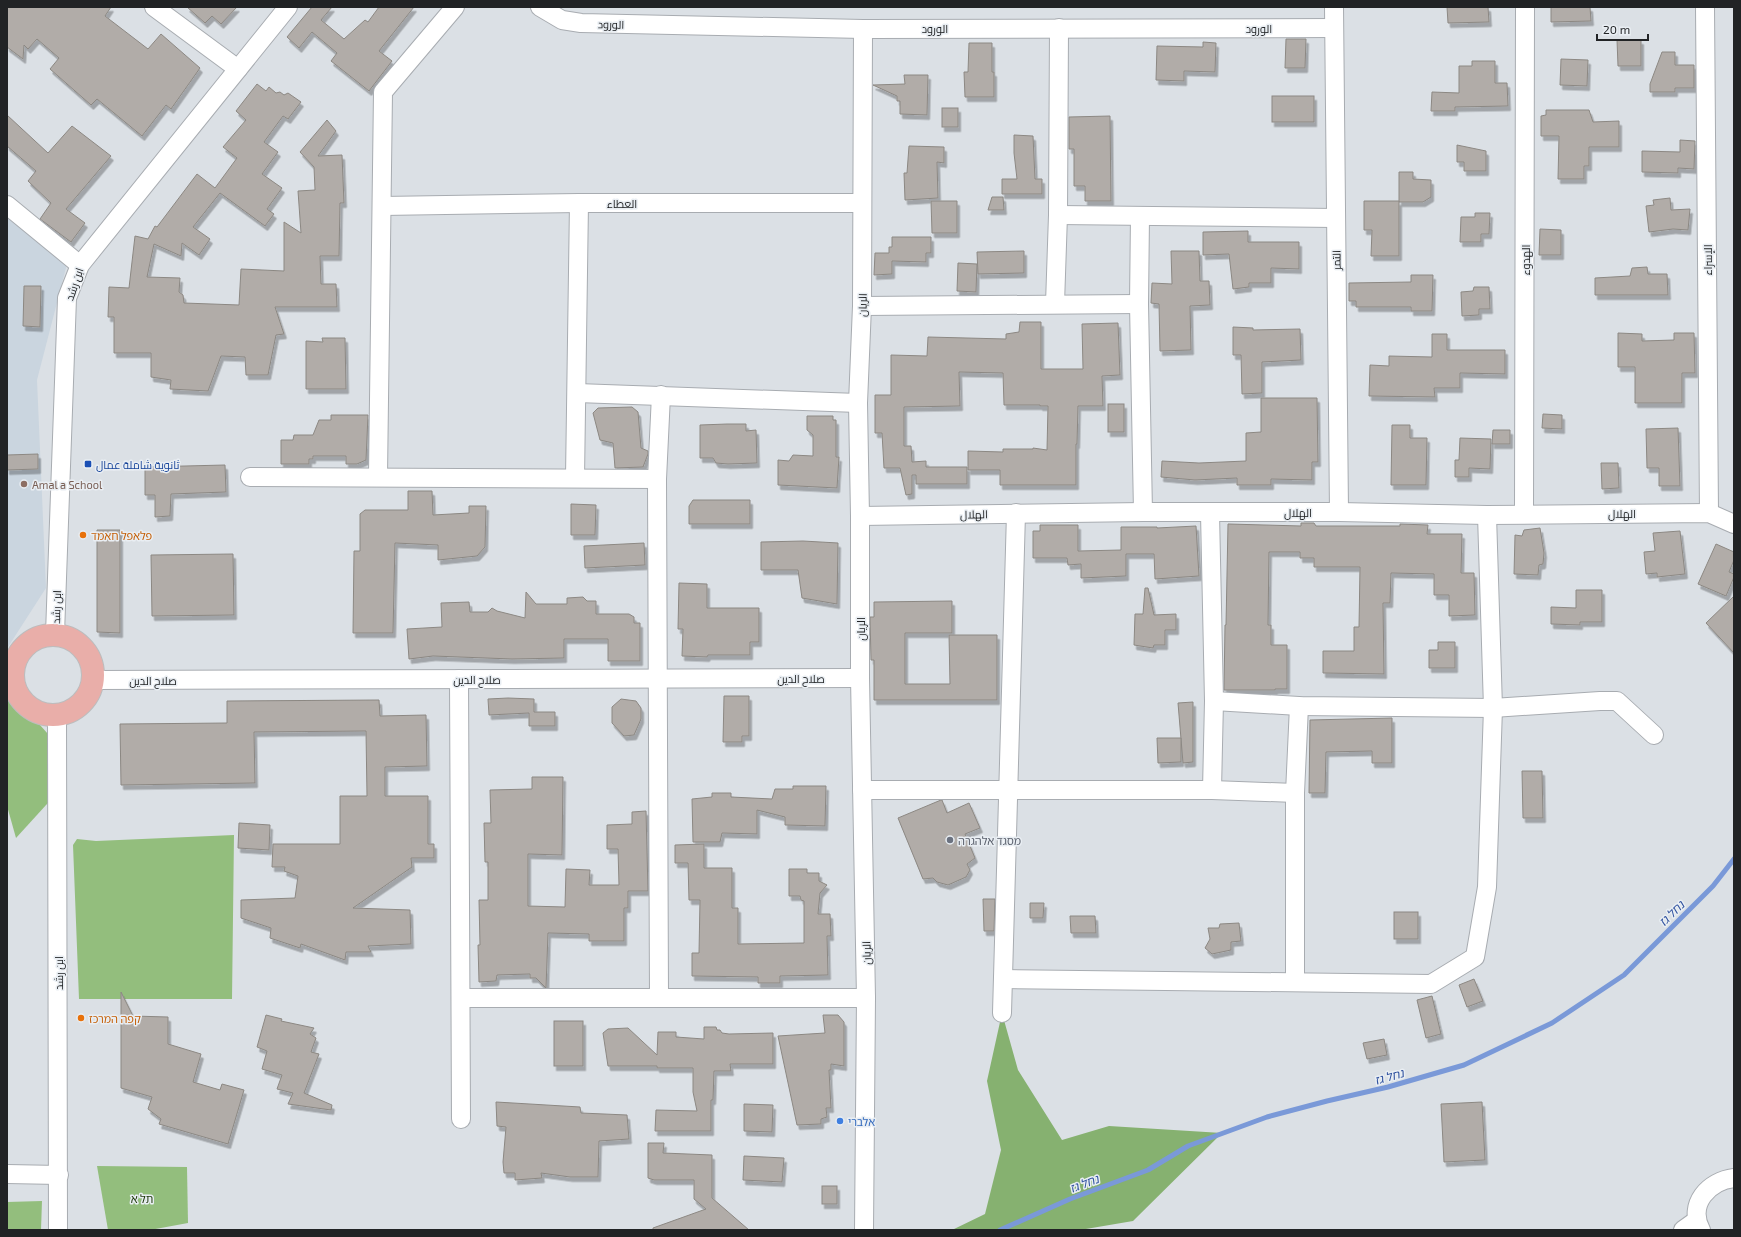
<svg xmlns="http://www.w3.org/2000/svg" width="1741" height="1237" font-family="'Exo 2',Cairo,'Noto Sans Hebrew',sans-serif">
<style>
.built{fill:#cad5df}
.green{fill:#93be7d}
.forest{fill:#86b170}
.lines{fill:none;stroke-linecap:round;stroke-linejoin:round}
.stream{stroke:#7a99d8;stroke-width:5}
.building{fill:#b1aca8;stroke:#8c8883;filter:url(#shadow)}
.minor-casing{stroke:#a8acb1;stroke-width:20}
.major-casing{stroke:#bcbdbe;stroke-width:24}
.minor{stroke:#fff;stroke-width:18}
.major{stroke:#e9aea9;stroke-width:22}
.transit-dot{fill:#1a4fb4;stroke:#e9eef3;stroke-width:1.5}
.education-dot{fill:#8d6e63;stroke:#e9eef3;stroke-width:1.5}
.food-dot{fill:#e8710a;stroke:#e9eef3;stroke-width:1.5}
.worship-dot{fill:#6b7280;stroke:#e9eef3;stroke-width:1.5}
.shop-dot{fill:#3f7fe0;stroke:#e9eef3;stroke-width:1.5}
.labels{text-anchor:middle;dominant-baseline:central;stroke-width:3;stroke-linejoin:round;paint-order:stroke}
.street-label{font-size:11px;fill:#212325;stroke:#e9eef3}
.transit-label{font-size:11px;fill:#164399;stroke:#e9eef3;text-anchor:start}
.education-label{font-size:11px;fill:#785e54;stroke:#e9eef3;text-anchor:start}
.food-label{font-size:11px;fill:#c56008;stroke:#e9eef3;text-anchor:start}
.worship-label{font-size:11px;fill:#5b616d;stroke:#e9eef3;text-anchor:start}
.shop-label{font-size:11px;fill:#366cbe;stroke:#e9eef3;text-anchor:start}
.park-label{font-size:11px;fill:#1a3507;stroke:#e9eef3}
.water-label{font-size:12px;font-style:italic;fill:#30529f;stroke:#e9eef3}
</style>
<defs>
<filter id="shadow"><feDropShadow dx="2.5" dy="4.5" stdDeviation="0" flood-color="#0004"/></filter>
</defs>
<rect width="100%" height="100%" fill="#dbe0e5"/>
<path class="built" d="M7 218 67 264 37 380 46 588 8 647Z"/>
<g class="green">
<path d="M7 688 48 734 57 793 16 838 7 806Z"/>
<path d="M234 835 232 999H79L73 845 77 839 96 841Z"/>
<path d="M97 1166 187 1167 188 1223 150 1230H108Z"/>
<path d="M42 1201 41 1230H7V1202Z"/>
</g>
<path class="forest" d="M1002 1013 1018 1070 1062 1140 1109 1126 1222 1133 1133 1221 1080 1230H952L985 1214 1001 1150 987 1081Z"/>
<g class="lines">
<path class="stream" d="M1000 1230 1070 1199 1148 1170 1188 1146 1267 1117 1327 1101 1388 1087 1464 1065 1552 1023 1624 975 1713 886 1734 859"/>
</g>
<g class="building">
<path d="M7 7H111L105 16 148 49 161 34 200 68 171 109 166 105 142 136 97 99 91 105 50 69 59 58 37 39 28 49 24 45 23 59 7 47Z"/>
<path d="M187 7H237L221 24 212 16 205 23Z"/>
<path d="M312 7H332L321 20 344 39 365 20 368 22 379 7H414L379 51 392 61 369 91 331 61 337 53 312 32 299 48 287 37Z"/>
<path d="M1447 7H1488L1489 22 1448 23Z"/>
<path d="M1551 7H1590L1591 21 1551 22Z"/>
<path d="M1286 39H1306L1305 68H1285Z"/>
<path d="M1617 40H1641V66H1618Z"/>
<path d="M1203 42 1216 43 1215 72 1184 71V81L1156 80 1157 46 1203 47Z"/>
<path d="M969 43H992V72H994V97H965L964 72H968Z"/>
<path d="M1662 52H1675V65H1694V88H1675V92H1650V84Z"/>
<path d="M1561 59 1588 60 1587 86 1560 85Z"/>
<path d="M1472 61H1495V83H1507L1508 106 1455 107V111H1431L1432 92 1459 93V66H1472Z"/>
<path d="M904 75H928L927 115 900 114V101H897V96L873 85 905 84Z"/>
<path d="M257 84 266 91 269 87 276 93 280 92 284 95 288 93 301 102 288 119 283 116 264 142 278 152 262 174 282 188 267 209 274 214 265 226 220 193 193 227 210 239 199 255 182 243 181 256 154 244 147 277 180 278 179 292 183 295 184 303 239 305 241 269 284 271V222L301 233 298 191 315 190 314 167 300 152 327 120 336 131 318 156 342 155 344 203H340L339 256H320L321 284H336L337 307H275L284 334 276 335 268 375H246L245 357 221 356 208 391 170 389 171 380 151 377V353H114V317H108L109 287 129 288 135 236 148 239 155 226 157 227 197 174 215 188 237 158 223 147 246 120 236 111Z"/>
<rect x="1272" y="96" width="42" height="26"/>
<rect x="942" y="108" width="16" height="19"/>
<path d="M1546 110H1589L1593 122 1619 121V147H1589V166H1584V179H1558L1559 136H1541V116L1546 115Z"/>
<path d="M7 115 48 153 72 126 111 156 66 209 85 223 71 242 40 219 51 203 28 181 36 171 7 146Z"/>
<path d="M1110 116 1111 201H1085V186H1074V149H1069V117Z"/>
<path d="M1014 135 1033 136 1035 179H1042V194H1002V179H1017L1014 153Z"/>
<path d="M1680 140 1695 141 1694 169 1678 168V173L1642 172V151L1680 152Z"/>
<path d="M1457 145 1486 151V171H1464V162H1457Z"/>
<path d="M909 146 944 147V163L937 162 938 198 905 200 904 173H907Z"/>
<path d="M1399 172H1413V179L1431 180V197L1423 202H1399Z"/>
<path d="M992 197H1003L1004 210H988Z"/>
<path d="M1670 198 1671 210 1690 209 1688 230 1673 229 1649 232 1646 206 1654 205 1653 200Z"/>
<path d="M931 201H957V233H932Z"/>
<path d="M1364 201H1399V256H1371L1372 230H1364Z"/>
<path d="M1475 213H1490L1489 234H1481V242H1460L1461 217H1475Z"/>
<path d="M1540 229 1561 230V255H1539Z"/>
<path d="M1248 231V242H1299V269L1271 268V283H1249V287L1233 289 1229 254 1203 255V232Z"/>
<path d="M892 237H931V253H926V262L892 261V274L874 275 875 253H889V247H892Z"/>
<path d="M1024 251V273L978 274 977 252Z"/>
<path d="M1171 251H1199L1200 281H1209L1210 305 1190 306 1191 350 1160 351 1159 304 1151 303 1152 283 1172 284Z"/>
<path d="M958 263 977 264 976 292 957 291Z"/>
<path d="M1647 267 1648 274H1667L1668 295H1595V278L1630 276 1632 268Z"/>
<path d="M1411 275H1433L1432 311H1411V307H1356V301H1349V283L1411 282Z"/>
<path d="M24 286H41L40 327 23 326Z"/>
<path d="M1474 287H1489L1490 309H1479V315L1462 316 1461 292 1473 291Z"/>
<path d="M1020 322H1041V369H1083L1082 324 1118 323 1120 375 1102 376 1103 406H1078L1077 444H1076V485H1000V470H968V451L1003 452V449H1033V448L1047 450 1048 406H1040V405H1004L1003 373 959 372 960 406 904 407V446H911L912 462 926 461V467H967V484H916V475H912V494L906 495 900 468H884L882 433H875V395H891V355L927 356 928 337 1006 339V334L1019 332Z"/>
<path d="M1233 327 1253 328V330L1300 329 1301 360 1262 362V393L1242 394 1241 355H1233Z"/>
<path d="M1618 333 1642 334V341L1674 340V333H1694L1695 373H1682V403H1635V367H1618Z"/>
<path d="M1432 334H1447V350H1505V374L1460 373V388H1434L1435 397 1369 396 1370 365 1389 366V356L1432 357Z"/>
<path d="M322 338H345L346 389H306V341L323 342Z"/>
<path d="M1261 398H1317L1318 462H1312V480L1271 479V485H1237V478L1195 480 1161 477 1162 461 1199 463 1246 461V433L1261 432Z"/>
<rect x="1108" y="404" width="16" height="28"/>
<path d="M632 407 638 412 641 448 648 451V454L643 467 615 468 613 443 600 440 593 413 598 408Z"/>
<path d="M1543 414 1562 415V429L1542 428Z"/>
<path d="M331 415H368L366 460 357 464H346V456H313V459H309V464H281V440H293L294 435H313L319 420H331Z"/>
<path d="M807 416H833V420H836V457H839L837 488 778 485V460L789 461 793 455 813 456V435L807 430Z"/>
<path d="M727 424H746V431L756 430 757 463 728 464 716 463 713 458H700V425Z"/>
<path d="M1392 425H1410V438H1427L1426 485H1391Z"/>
<path d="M1678 428 1680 486H1659V468H1647L1646 429Z"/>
<path d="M1493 430H1510V444H1492Z"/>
<path d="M1460 438 1491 439 1490 469 1469 468V477H1455V460H1459Z"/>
<path d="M38 454V469L7 470V455Z"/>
<path d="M1601 463H1618L1619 488 1602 489Z"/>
<path d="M225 465 226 492 171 494 170 516 155 517V495H145V467Z"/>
<path d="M408 491H432L433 515 469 513V506H486L485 547 477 556 438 560V545L395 543 393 633H353L354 551H360V514L365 510H408Z"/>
<path d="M693 500H750V524H689V506Z"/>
<path d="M571 504 596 505 595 535H571Z"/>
<path d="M1301 523H1314L1316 526H1400V524L1428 525 1427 534H1462L1461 573H1474L1475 615 1449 616V595H1434V574L1391 573 1390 603H1383L1384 674 1323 673V651H1354V627H1359L1360 567H1314V558H1300V552H1269L1268 625H1271V645H1287V689H1275V690H1224L1225 625H1226L1228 524 1301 526Z"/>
<path d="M1040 525H1078V551L1121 550V527H1157V528L1196 526 1199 576 1155 579 1154 554H1126V576L1081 578V564L1068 565 1067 558H1033V531H1040Z"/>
<path d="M1540 528 1544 553 1543 564 1539 565 1538 575 1514 574 1515 535 1522 536 1524 530Z"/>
<path d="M97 530H120V633L97 632Z"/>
<path d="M1680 531 1685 574 1657 577V573L1646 574 1644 552 1655 551 1653 533Z"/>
<path d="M803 541 838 543 837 604 802 598 798 570H761V542Z"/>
<path d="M644 543 645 565 585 568 584 546Z"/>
<path d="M1716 544 1734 552V560L1729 572 1734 574V577L1726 596 1698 584Z"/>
<path d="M233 554 234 615 152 616 151 555Z"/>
<path d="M679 583 707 584V608H759V642H750V655H708L707 657 682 656 683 629H678Z"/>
<path d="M1145 588H1148L1154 615 1176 614V630H1165V645H1154L1153 648 1134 645 1135 614H1143Z"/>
<path d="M1576 590H1602V622H1580V625L1551 624V607L1576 608Z"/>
<path d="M526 592 536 604H567V598L583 597 587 601H596V614H629L634 617V623H640V661H608V639H564V658L512 659 433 656 409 659 407 629 442 627 441 603 469 602 470 612H488L492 608 497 611 525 618Z"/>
<path d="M1734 596V653L1706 623Z"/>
<path d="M952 601V633H905V684H950L949 635H997V700H874V660H871L870 617H874V602Z"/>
<path d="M1438 642H1455V668H1429V650H1438Z"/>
<path d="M724 696H749V736H742V742H723Z"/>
<path d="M508 698 534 699V712H555V726H529V713L489 715 488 699Z"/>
<path d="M621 699 636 701 641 708V719L634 735 624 736 612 723V707Z"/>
<path d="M379 700 380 716 426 715 427 766 385 767V796H428V844H434V858H411L412 867 353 908 410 910 411 944 368 946 371 952H346L345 960 301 944 300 948 270 938 271 928 241 918V900L295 898 298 876 284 871 285 867H272L273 844H340V796H367L366 731 254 732 255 783 121 785 120 724 227 723V701Z"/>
<path d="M1193 702V762L1183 763 1178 703Z"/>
<path d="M1392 718V763H1372V751L1326 752 1325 793H1309L1310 720Z"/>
<path d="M1157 738H1181V762L1158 763Z"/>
<path d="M1522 771H1542L1543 818H1523Z"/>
<path d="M532 777H563L562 855 528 854V906L565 907 566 869 590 870 589 885H619L618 849H607V825L632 824V812L646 811 648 891H628V908H624V941H589V934L548 933 546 988 536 978H530V974L497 975 496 981 479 982 478 945H480L479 900H488V862H485L484 823H491L490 790 532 789Z"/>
<path d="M793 786H826L825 826 785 825V817L757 810V834L722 833 720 842H693L692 799 712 797V793H731V797L772 799 775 789H793Z"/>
<path d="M941 800H942L947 813 969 803 980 828 965 834 975 858 967 864 970 870 966 877 948 885 937 882 933 878 923 879 898 818Z"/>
<path d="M239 823 270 825 269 850 238 848Z"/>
<path d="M704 844V868H732V908H738V944L804 943V901L801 900 800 896H789V869H807V873H819V881L827 885 820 893 818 914H830L831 936H827L828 975 780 976V983H758V977L692 976V953H699L700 900H689L688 863H675V845Z"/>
<path d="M983 899H995L994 931H984Z"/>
<path d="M1030 903H1044L1043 918H1030Z"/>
<rect x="1394" y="912" width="24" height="27"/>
<path d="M1070 916H1095L1096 933H1071Z"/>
<path d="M1239 923 1241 941 1231 942V950L1212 954 1205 948 1210 939 1208 928H1219L1220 924Z"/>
<path d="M1474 979 1483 1001 1467 1007 1459 985Z"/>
<path d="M121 992 133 1016 168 1017V1044L201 1054 193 1082 220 1090 222 1084 244 1090 228 1144 159 1124 161 1119 148 1109 152 1097 121 1088Z"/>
<path d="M1432 996 1441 1034 1426 1038 1417 1000Z"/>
<path d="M266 1015 282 1019 281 1021 314 1028 310 1034 316 1038 311 1052 319 1054 304 1093 332 1105 331 1110 288 1104 293 1093 277 1089 282 1075 262 1069 267 1051 257 1047Z"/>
<path d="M823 1015H838L844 1022V1066L831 1064V1070H829L831 1108H826L827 1117 821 1119V1124L797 1125 778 1036 825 1033Z"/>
<rect x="554" y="1021" width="29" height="45"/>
<path d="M704 1027H716L717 1030H720L722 1033 729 1034 773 1033V1064H730L731 1071H714L713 1100H711V1131H655L656 1110 697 1111 693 1092V1068H657V1066H608L603 1033 608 1029 628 1028 657 1055 658 1032H676V1037L704 1039Z"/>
<path d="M1384 1039 1387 1055 1367 1059 1363 1043Z"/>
<path d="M496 1102 580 1107 581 1113 627 1115 629 1139 599 1141 598 1177H570L541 1173 542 1178 515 1180V1173H504L503 1162 506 1127 497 1126Z"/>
<path d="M1482 1102 1485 1160 1444 1162 1441 1104Z"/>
<path d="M744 1104 773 1105 772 1132 744 1131Z"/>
<path d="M648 1143H664L663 1153 712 1155V1198L749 1230H653V1228L706 1209 694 1199V1180H654L648 1178Z"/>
<path d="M744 1156 784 1158 782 1182 743 1180Z"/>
<rect x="822" y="1186" width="15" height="18"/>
</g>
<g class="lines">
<g class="minor-casing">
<g id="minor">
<path d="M154 7 238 69"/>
<path d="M540 7 562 20 581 23 863 29 1334 28"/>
<path d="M1334 7 1339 512"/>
<path d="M1705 7 1709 513"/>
<path d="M863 29 862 306 858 403 860 516V678L866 998 864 1230"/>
<path d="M7 205 80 265"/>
<path d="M382 206 579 203H862"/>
<path d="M1058 215 1335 218"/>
<path d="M1140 216 1139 304 1143 512"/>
<path d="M1055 304 1058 215 1059 28"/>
<path d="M862 306 1139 304"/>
<path d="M577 393 858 403"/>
<path d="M250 477 657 479"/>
<path d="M378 477 383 92 455 7"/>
<path d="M575 478 579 203"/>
<path d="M1210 513 1214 701 1212 790"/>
<path d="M1524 514 1525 7"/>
<path d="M860 516 1143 512H1339L1487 515 1709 513 1734 524"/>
<path d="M55 634 67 298 80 265 288 7"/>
<path d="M459 679 461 1119"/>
<path d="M94 680 860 678"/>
<path d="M1214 701 1299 706 1493 708 1600 701H1617L1654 735"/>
<path d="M57 716 58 1230"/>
<path d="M862 790H1212L1295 793"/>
<path d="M1003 979 1431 984 1475 957 1487 887 1493 708 1487 515"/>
<path d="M1295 982V793L1299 706"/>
<path d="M461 998H866"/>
<path d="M659 998 657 479 661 395"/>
<path d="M1002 1013 1016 513"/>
<path d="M7 1174 59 1175"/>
<path d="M1683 1230 1697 1220"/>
<path d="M1701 1230C1687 1204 1709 1181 1734 1178"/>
</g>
</g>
<g class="major-casing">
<circle id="major" cx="53" cy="675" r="40"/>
</g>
<use href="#minor" class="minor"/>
<use href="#major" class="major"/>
</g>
<rect class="transit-dot" x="84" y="460" width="8" height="8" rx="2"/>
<circle class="education-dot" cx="24" cy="484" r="4"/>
<g class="food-dot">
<circle cx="83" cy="535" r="4"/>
<circle cx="81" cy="1018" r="4"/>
</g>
<circle class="worship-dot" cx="950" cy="840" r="4"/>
<circle class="shop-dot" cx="840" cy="1121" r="4"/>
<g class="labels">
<g class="street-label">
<text transform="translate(611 24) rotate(1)">الورود</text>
<text x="935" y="28">الورود</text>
<text x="1259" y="28">الورود</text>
<text x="622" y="203">العطاء</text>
<text transform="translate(1336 260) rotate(-91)">التمر</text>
<text transform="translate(1525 260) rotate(-90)">الهدوء</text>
<text transform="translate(1707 260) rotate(-90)">الإسراء</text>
<text transform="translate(74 284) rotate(-71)">ابن رشد</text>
<text transform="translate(862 305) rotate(-89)">الريان</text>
<text x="1298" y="512">الهلال</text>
<text x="1622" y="513">الهلال</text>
<text transform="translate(974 514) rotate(-1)">الهلال</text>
<text transform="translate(56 607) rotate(-88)">ابن رشد</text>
<text transform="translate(860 629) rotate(-90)">الريان</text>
<text x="801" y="678">صلاح الدين</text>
<text x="477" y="679">صلاح الدين</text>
<text x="153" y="680">صلاح الدين</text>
<text transform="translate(866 953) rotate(-91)">الريان</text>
<text transform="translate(58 973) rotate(-90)">ابن رشد</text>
</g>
<g class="transit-label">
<text x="96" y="464">ثانوية شاملة عمال</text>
</g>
<g class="education-label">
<text x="32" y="484">Amal a School</text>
</g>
<g class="food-label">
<text x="91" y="535">פלאפל חאמד</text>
<text x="89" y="1018">קפה המרכז</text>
</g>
<g class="worship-label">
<text x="958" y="840">מסגד אלהגרה</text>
</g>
<g class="shop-label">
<text x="848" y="1121">אלברי</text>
</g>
<g class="park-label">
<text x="142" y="1198">תל א</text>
</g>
<g class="water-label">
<text transform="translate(1671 913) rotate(-45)">נחל גז</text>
<text transform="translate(1389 1076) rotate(-16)">נחל גז</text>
<text transform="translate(1084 1183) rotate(-21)">נחל גז</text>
</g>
</g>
<rect width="1741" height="1237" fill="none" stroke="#212325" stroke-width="16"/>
<path d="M1597 34v6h51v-6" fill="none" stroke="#212325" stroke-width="2"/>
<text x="1603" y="34" font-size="12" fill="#212325" stroke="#e9eef3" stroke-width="3" paint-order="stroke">20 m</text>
</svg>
